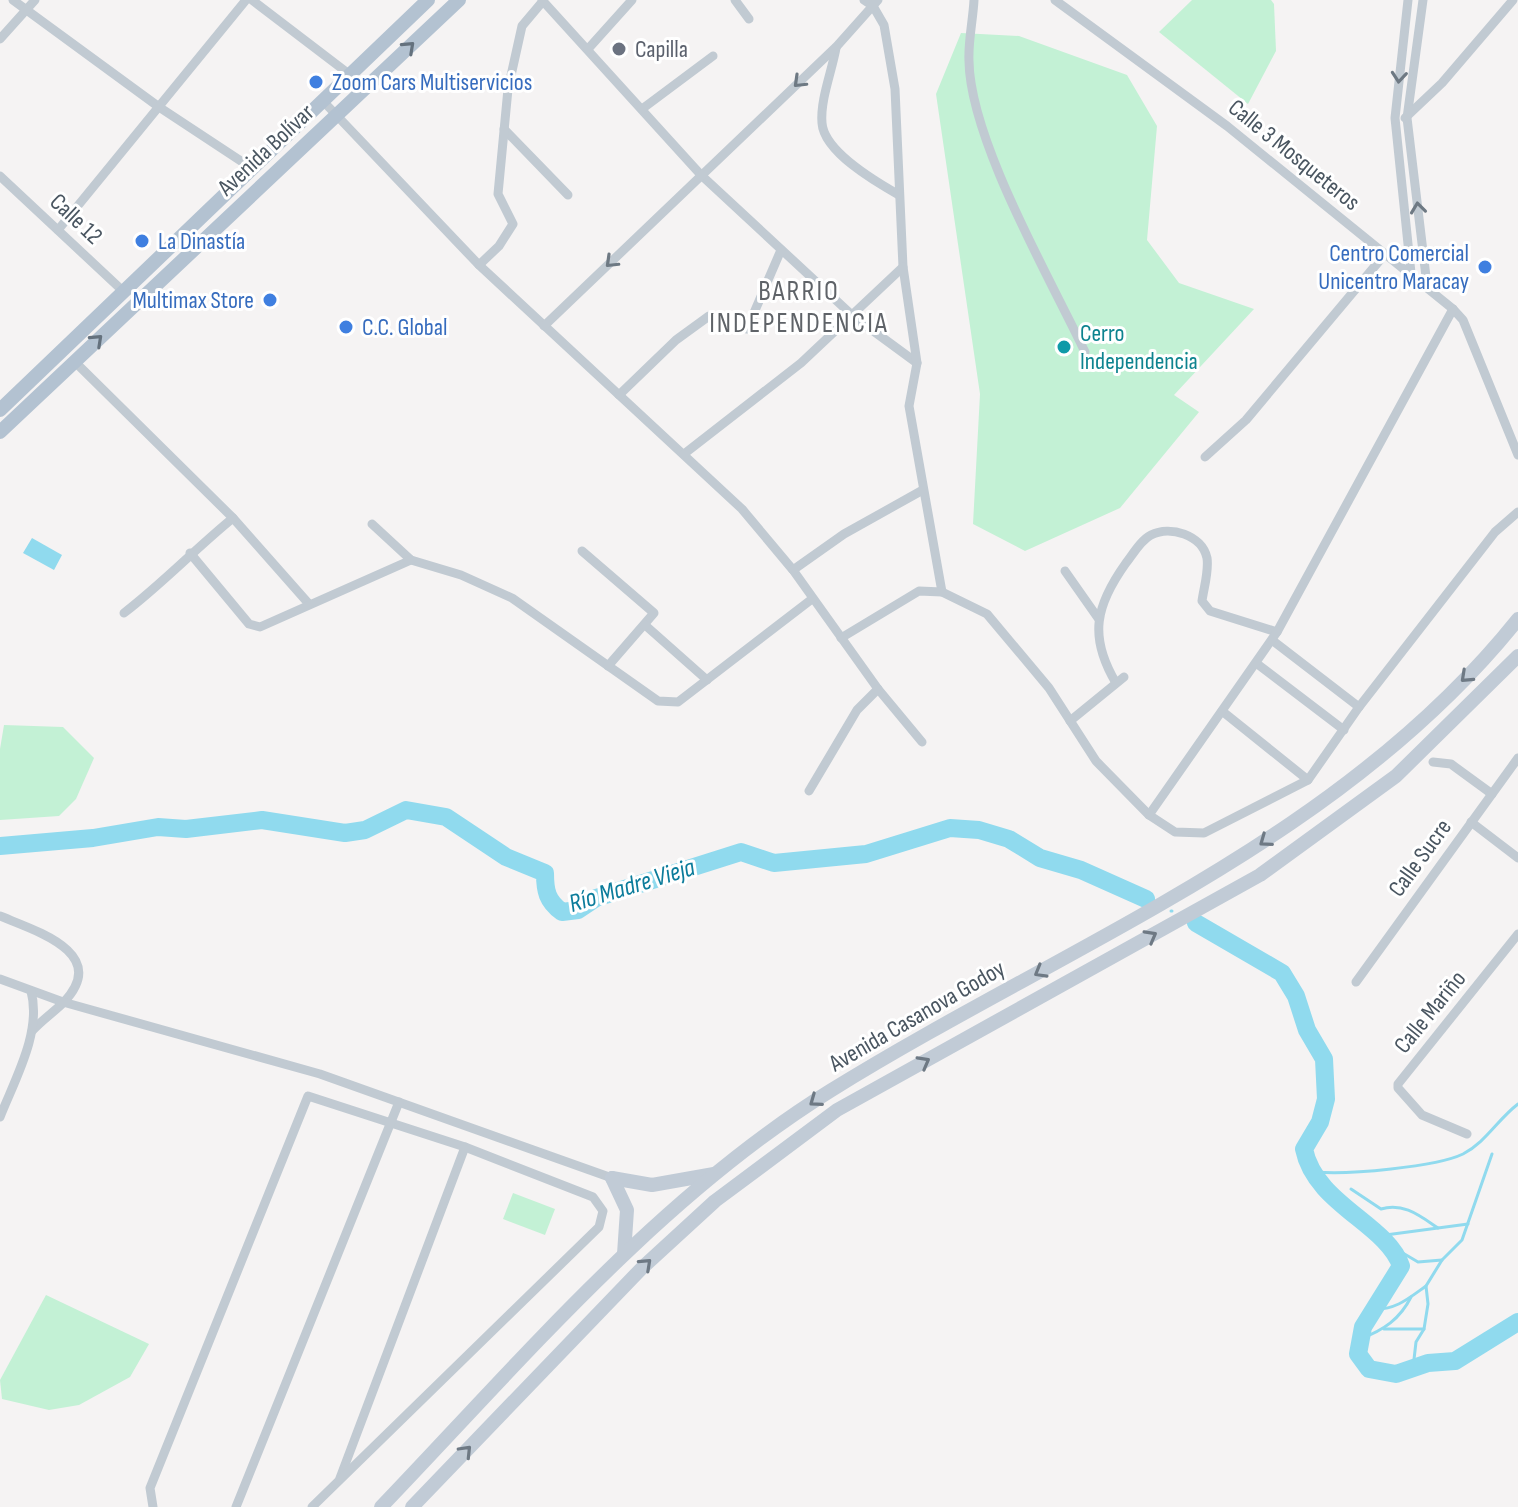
<svg xmlns="http://www.w3.org/2000/svg" width="1518" height="1507" font-family="'Sofia Sans Condensed',sans-serif">
<style>
.green{fill:#c3f1d5}
.water{fill:#90daee}
.lines{fill:none;stroke-linecap:round;stroke-linejoin:round}
.stream{stroke:#90daee;stroke-width:3}
.river{stroke:#90daee;stroke-width:18}
.street{stroke:#c1cad2;stroke-width:9}
.secondary{stroke:#c1cbd6;stroke-width:14}
.primary{stroke:#b3c2d1;stroke-width:14}
.oneway{stroke:#64717d}
.oneway2{stroke:#6e7983}
.oneway3{stroke:#6e7984}
.worship-dot{fill:#6b7280;stroke:#fff;stroke-width:3}
.shop-dot{fill:#3f7fe0;stroke:#fff;stroke-width:3}
.culture-dot{fill:#0f9aa8;stroke:#fff;stroke-width:3}
.labels{text-anchor:middle;dominant-baseline:central;stroke-width:6;stroke-linejoin:round;paint-order:stroke}
.worship-label{font-size:24px;fill:#5b616d;stroke:#fff;text-anchor:start}
.shop-label{font-size:24px;fill:#366cbe;stroke:#fff;text-anchor:start}
.street-label{font-size:24px;fill:#4a5661;stroke:#fff}
.culture-label{font-size:24px;fill:#0d838f;stroke:#fff;text-anchor:start}
.water-label{font-size:26px;font-style:italic;fill:#0c7c9b;stroke:#fff}
.quarter-label{font-size:28px;letter-spacing:2px;fill:#5f6368;stroke:#fff}
</style>
<rect width="100%" height="100%" fill="#f5f3f3"/>
<g class="green">
<path d="M1192 0H1271L1274 4 1276 51 1248 104 1159 32Z"/>
<path d="M961 33 1019 36 1127 75 1157 126 1147 240 1179 283 1254 309 1174 395 1199 412 1120 508 1025 551 973 524 980 394 936 94Z"/>
<path d="M4 725 63 727 94 758 76 799 59 816 0 820V749Z"/>
<path d="M513 1193 555 1209 545 1235 503 1219Z"/>
<path d="M46 1295 149 1344 130 1377 79 1405 49 1410 2 1399 0 1380Z"/>
</g>
<path class="water" d="M32 538 62 555 54 570 23 553Z"/>
<g class="lines">
<g class="stream">
<path d="M1171 911H1172"/>
<path d="M1316 1172C1347 1175 1436 1167 1463 1154 1486 1142 1498 1119 1518 1104"/>
<path d="M1351 1189 1381 1209C1403 1202 1420 1216 1438 1228L1468 1224"/>
<path d="M1378 1236 1438 1228"/>
<path d="M1396 1249 1418 1262 1442 1260"/>
<path d="M1374 1309C1396 1310 1409 1298 1426 1286"/>
<path d="M1384 1329H1424"/>
<path d="M1360 1339C1384 1330 1400 1319 1411 1297"/>
<path d="M1413 1368 1416 1342 1424 1329 1428 1304 1426 1286 1442 1260 1462 1240 1492 1154"/>
</g>
<g class="river">
<path d="M0 846 93 838 158 827 186 829 262 820 345 833 365 830 406 810 446 817 506 857 545 873C545 891 547 901 562 912L578 910 596 898 741 852 774 863 866 854 950 828 979 830 1009 839 1040 858 1081 870 1146 899"/>
<path d="M1196 923 1282 973 1296 996 1307 1030 1324 1059 1326 1099 1320 1122 1304 1149C1315 1204 1387 1224 1401 1266L1363 1327 1358 1354 1369 1369 1396 1374 1428 1363 1455 1361 1518 1322"/>
</g>
<g class="street">
<path d="M13 0 159 107 253 169"/>
<path d="M252 0 349 74"/>
<path d="M542 0 701 175 853 316 917 363"/>
<path d="M735 0 749 19"/>
<path d="M864 0 873 6 884 25 895 89 903 267 917 363 909 406 942 592"/>
<path d="M974 0C973 20 968 41 969 61 970 140 1050 278 1085 352"/>
<path d="M1055 0 1227 126 1453 309 1463 320 1518 455"/>
<path d="M1408 0 1395 118 1411 273"/>
<path d="M1423 0 1407 118 1427 285"/>
<path d="M0 39 35 0"/>
<path d="M836 48C832 71 820 100 822 123 824 152 876 182 899 195"/>
<path d="M588 49 632 0"/>
<path d="M322 100 479 265 742 509 793 570 878 689 922 742"/>
<path d="M642 109 713 56"/>
<path d="M1405 118 1442 83 1513 0"/>
<path d="M504 129 568 195"/>
<path d="M0 176 124 292"/>
<path d="M58 230 246 0"/>
<path d="M479 265 499 246 513 224 498 194 508 89 522 26 543 1"/>
<path d="M544 326 837 46 878 0"/>
<path d="M747 329 781 250"/>
<path d="M74 361 233 518 309 604"/>
<path d="M619 395 676 340 709 316"/>
<path d="M684 454 801 363 903 267"/>
<path d="M1205 457 1246 420 1385 254"/>
<path d="M372 524 411 560 461 575 512 598 658 701 678 702 812 599"/>
<path d="M582 551 654 613 608 666"/>
<path d="M190 553 249 624 260 627 411 560"/>
<path d="M793 570 844 534 921 491"/>
<path d="M1065 571 1098 618"/>
<path d="M124 613C162 584 195 549 233 518"/>
<path d="M645 625 707 680"/>
<path d="M841 638 919 591 942 592 987 614 1049 688 1096 761 1149 815 1175 832 1204 833 1308 780 1359 707 1495 532 1518 512"/>
<path d="M1272 640 1359 707"/>
<path d="M1256 663 1344 730"/>
<path d="M1116 683C1088 636 1096 605 1126 563 1133 554 1141 540 1151 535 1170 525 1202 535 1207 558 1209 571 1204 587 1202 601L1210 611 1277 632"/>
<path d="M1222 711 1308 780"/>
<path d="M1070 721 1124 677"/>
<path d="M1433 762 1451 764 1492 794"/>
<path d="M809 791 857 710 878 689"/>
<path d="M1149 815 1277 632 1453 309"/>
<path d="M1471 822 1518 858"/>
<path d="M0 916C36 931 110 953 64 1002 54 1012 42 1020 32 1031"/>
<path d="M0 979 63 1002 320 1074 612 1178"/>
<path d="M1356 982 1518 758"/>
<path d="M0 1117C15 1079 42 1032 31 991"/>
<path d="M1467 1134 1422 1115 1398 1088V1084L1518 934"/>
<path d="M340 1478 465 1147"/>
<path d="M153 1507 150 1488 308 1096 465 1147 593 1197 603 1211 599 1227 312 1507"/>
<path d="M236 1507 399 1102"/>
</g>
<g class="secondary">
<path d="M612 1178 652 1185 714 1174"/>
<path d="M612 1178 627 1210 624 1254"/>
<path d="M381 1507C519 1363 659 1197 830 1091 1065 945 1340 842 1518 619"/>
<path d="M412 1507 642 1268 715 1201 837 1110 1260 875 1396 776 1518 656"/>
</g>
<g class="primary">
<path d="M0 410 428 0"/>
<path d="M0 432 459 0"/>
</g>
</g>
<defs><path id="oneway-chevron" d="M-2-3.5L2.5 0L-2 3.5" fill="none" stroke-width="1.6" stroke-linecap="round" stroke-linejoin="round" transform="scale(2)"/></defs>
<g class="oneway">
<use href="#oneway-chevron" transform="translate(409 47) rotate(-43)"/>
<use href="#oneway-chevron" transform="translate(97 340) rotate(-43)"/>
</g>
<g class="oneway2">
<use href="#oneway-chevron" transform="translate(1399 77) rotate(95)"/>
<use href="#oneway-chevron" transform="translate(799 82) rotate(136)"/>
<use href="#oneway-chevron" transform="translate(1418 208) rotate(-97)"/>
<use href="#oneway-chevron" transform="translate(611 262) rotate(136)"/>
</g>
<g class="oneway3">
<use href="#oneway-chevron" transform="translate(1466 677) rotate(137)"/>
<use href="#oneway-chevron" transform="translate(1265 841) rotate(144)"/>
<use href="#oneway-chevron" transform="translate(1151 936) rotate(-29)"/>
<use href="#oneway-chevron" transform="translate(1040 972) rotate(150)"/>
<use href="#oneway-chevron" transform="translate(924 1062) rotate(-29)"/>
<use href="#oneway-chevron" transform="translate(815 1101) rotate(144)"/>
<use href="#oneway-chevron" transform="translate(646 1264) rotate(-43)"/>
<use href="#oneway-chevron" transform="translate(466 1451) rotate(-46)"/>
</g>
<circle class="worship-dot" cx="619" cy="49" r="8"/>
<g class="shop-dot">
<circle cx="316" cy="82" r="8"/>
<circle cx="142" cy="241" r="8"/>
<circle cx="1485" cy="267" r="8"/>
<circle cx="270" cy="300" r="8"/>
<circle cx="346" cy="327" r="8"/>
</g>
<circle class="culture-dot" cx="1064" cy="347" r="8"/>
<g class="labels">
<g class="worship-label">
<text x="635" y="49">Capilla</text>
</g>
<g class="shop-label">
<text x="332" y="82">Zoom Cars Multiservicios</text>
<text x="158" y="241">La Dinastía</text>
<text x="1469" y="253" text-anchor="end">Centro Comercial<tspan x="1469" dy="28">Unicentro Maracay</tspan></text>
<text x="254" y="300" text-anchor="end">Multimax Store</text>
<text x="362" y="327">C.C. Global</text>
</g>
<g class="street-label">
<text transform="translate(266 150) rotate(-43)">Avenida Bolívar</text>
<text transform="translate(1294 155) rotate(39)">Calle 3 Mosqueteros</text>
<text transform="translate(76 219) rotate(43)">Calle 12</text>
<text transform="translate(1420 858) rotate(-54)">Calle Sucre</text>
<text transform="translate(1430 1012) rotate(-51)">Calle Mariño</text>
<text transform="translate(917 1016) rotate(-30)">Avenida Casanova Godoy</text>
</g>
<g class="culture-label">
<text x="1080" y="333">Cerro<tspan x="1080" dy="28">Independencia</tspan></text>
</g>
<g class="water-label">
<text transform="translate(632 886) rotate(-17)">Río Madre Vieja</text>
</g>
<g class="quarter-label">
<text x="799" y="291">BARRIO<tspan x="799" dy="32">INDEPENDENCIA</tspan></text>
</g>
</g>
</svg>
